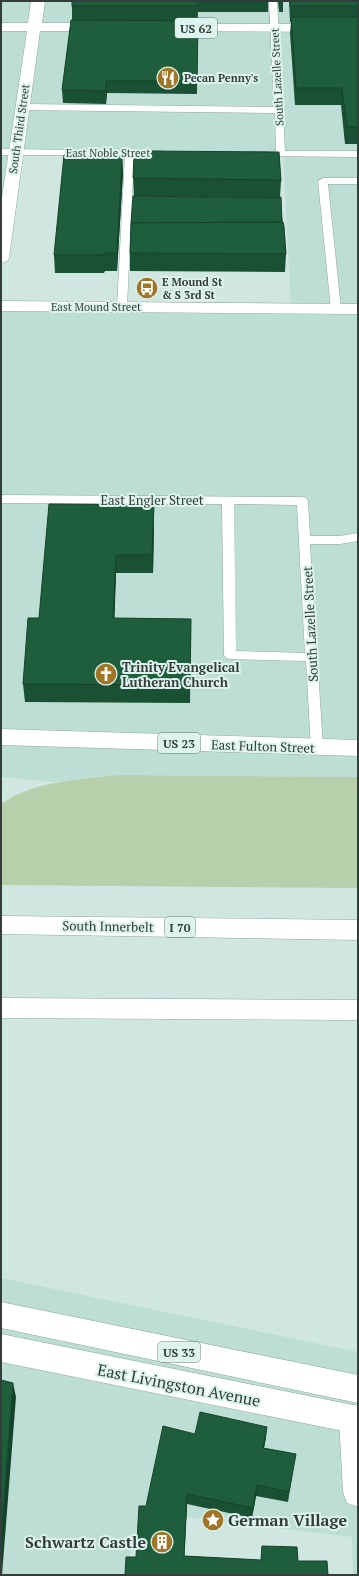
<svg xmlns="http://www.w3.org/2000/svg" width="359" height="1576" font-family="'PT Serif',serif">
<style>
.built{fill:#bdded4}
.green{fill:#b6d0ac}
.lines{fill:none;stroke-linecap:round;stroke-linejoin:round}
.service-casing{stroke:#90a69f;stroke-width:1}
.minor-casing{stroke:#90a69f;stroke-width:1}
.primary-casing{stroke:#90a69f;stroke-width:1}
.motorway-casing{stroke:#90a69f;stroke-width:1}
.service{fill:#fff;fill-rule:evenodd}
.minor{fill:#fff;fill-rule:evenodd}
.primary{fill:#fff;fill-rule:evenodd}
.motorway{fill:#fff;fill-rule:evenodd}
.wall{fill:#1a5134}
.shaded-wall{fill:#15422a}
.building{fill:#1e5e3c;stroke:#15422a}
.labels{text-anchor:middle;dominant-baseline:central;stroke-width:4;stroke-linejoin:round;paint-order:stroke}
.far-street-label{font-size:11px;fill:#343d3b;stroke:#dcf4ed}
.far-poi-label{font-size:11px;font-weight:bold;fill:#343d3b;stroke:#dcf4ed;text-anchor:start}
.shield{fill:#dcf4ed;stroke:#667470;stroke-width:1}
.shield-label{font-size:12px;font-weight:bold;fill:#343d3b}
.street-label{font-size:13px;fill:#343d3b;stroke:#dcf4ed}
.poi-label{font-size:13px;font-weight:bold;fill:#343d3b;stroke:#dcf4ed;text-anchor:start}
.near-street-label{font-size:16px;fill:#343d3b;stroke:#dcf4ed}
.near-poi-label{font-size:16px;font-weight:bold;fill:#343d3b;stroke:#dcf4ed;text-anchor:start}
</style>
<rect width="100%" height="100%" fill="#cfe7e0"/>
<g class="built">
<path d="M1 1H358V777L117 775 54 782 1 777V306L291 308 283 155 17 152 9 204 1 203Z"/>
<path d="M1 1278 358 1352V1575H353L352 1537 141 1511 125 1575H1Z"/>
</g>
<path class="green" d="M117 775 358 777V888L1 885V804C34 781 77 780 117 775Z"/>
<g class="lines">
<g class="service-casing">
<g id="service">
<path d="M269 1H277L285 151H358V157L260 156 259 154 260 152 276 151 275 113 22 110 18 107 22 104 274 107Z"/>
<path d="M1 149 164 151 165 153 164 155 161 156 134 155 127 307 125 309H119L117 307 125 155H1Z"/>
<path d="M323 178H358V184H328L341 309 336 312 331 309 318 181Z"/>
<path d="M1 495 302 497 306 498 308 501 310 536H340L358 533V541L340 544H310L323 748 322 751 317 753 312 751 311 748 306 661 230 659 226 658 224 655 222 504 1 503ZM234 504 297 505 305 653 236 651Z"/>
</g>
</g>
<g class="minor-casing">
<path id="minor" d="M354 1405 358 1406V1507L347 1503 343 1492 339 1419 344 1409Z"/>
</g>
<g class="primary-casing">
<g id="primary">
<path d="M31 1H45L42 23H100L105 24 107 27 105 30 100 31H40L9 258 7 261 1 263V204L27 31H1V23H28Z"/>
<path d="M168 24H358V32L163 31 161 28 163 25Z"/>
<path d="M1 301 358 304V314L1 311Z"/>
<path d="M1 729 358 740V756L1 745Z"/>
<path d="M1 1302 358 1375V1403L1 1328Z"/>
<path d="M1 1334 358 1406V1434L1 1362Z"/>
</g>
</g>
<g class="motorway-casing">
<g id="motorway">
<path d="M1 916 358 920V940L1 934Z"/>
<path d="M1 998 358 1000V1020L1 1018Z"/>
</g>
</g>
<use href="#service" class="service"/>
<use href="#minor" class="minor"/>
<use href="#primary" class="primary"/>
<use href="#motorway" class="motorway"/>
</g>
<g class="wall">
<path d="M72 1H268V12H198L197 94 107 93 106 104 63 103 62 90 72 20Z"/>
<path d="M278 1H283V12H279Z"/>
<path d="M289 1H358V144H345L341 105H295L290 33 291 22H290Z"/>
<path d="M279 152 281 181 280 197 286 254 285 272 130 271V253L278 198H277L134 196 133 178 144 156Z"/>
<path d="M122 156 123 173 117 271H105L104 273H55L54 255Z"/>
<path d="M154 523 153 573H116L114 618 191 619 190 703 25 702 23 684 39 618Z"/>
<path d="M195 1434 266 1437 264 1448 294 1465 288 1502 256 1496 252 1518 187 1504 184 1556 261 1560 262 1546 298 1561 136 1557 146 1506Z"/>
</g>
<g class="shaded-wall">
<path d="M106 81 107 93 106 104Z"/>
<path d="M122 156 123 173 117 271V253Z"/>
<path d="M154 505V523L153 573 152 555Z"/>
<path d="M116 555V573L114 636 113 618Z"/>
<path d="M13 1383 16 1397 2 1575H1V1539Z"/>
<path d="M267 1427 266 1437 262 1458 263 1448Z"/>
<path d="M257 1485 256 1496 252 1518 253 1508Z"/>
<path d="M187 1494V1504L184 1565V1556Z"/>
</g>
<g class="building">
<rect x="72" y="1" width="126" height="5"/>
<rect x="290" y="1" width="68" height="5"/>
<path d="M291 17H358V127H347L342 88H296Z"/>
<path d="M71 20 198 21 197 81H106V91L62 90Z"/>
<path d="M145 151 279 152 281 181 278 180 133 178 134 156H144Z"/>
<path d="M64 155 122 156 117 253H104V255H54Z"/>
<path d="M133 196 277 198 281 197 282 222 131 223Z"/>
<path d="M283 222 284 226 286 254 130 253 131 223Z"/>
<path d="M49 504 154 505 152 555H116L113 618 191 619 190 685 23 684 28 618H39Z"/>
<path d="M1 1380 13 1383 1 1539Z"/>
<path d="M200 1412 267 1427 263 1448 296 1454 289 1492 257 1485 253 1508 187 1494 184 1556 261 1560 262 1546 297 1547 298 1561H327L328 1575H125L126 1557H136L139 1506H146L163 1426 195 1434Z"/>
</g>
<defs>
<g id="restaurant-disc" transform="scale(1.15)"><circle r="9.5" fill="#a07626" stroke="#dcf4ed"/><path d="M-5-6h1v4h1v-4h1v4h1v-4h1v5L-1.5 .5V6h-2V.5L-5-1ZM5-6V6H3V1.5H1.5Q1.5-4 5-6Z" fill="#fff"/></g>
<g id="bus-disc" transform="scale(1.15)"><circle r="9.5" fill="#a07626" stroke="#dcf4ed"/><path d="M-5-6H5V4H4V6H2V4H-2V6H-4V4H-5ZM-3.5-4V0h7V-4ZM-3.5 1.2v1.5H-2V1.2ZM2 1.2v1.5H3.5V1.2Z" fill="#fff"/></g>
<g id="church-disc" transform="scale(1.15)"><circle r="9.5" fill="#a07626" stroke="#dcf4ed"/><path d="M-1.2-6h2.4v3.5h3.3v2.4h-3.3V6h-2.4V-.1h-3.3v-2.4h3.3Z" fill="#fff"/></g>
<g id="sight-disc" transform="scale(1.15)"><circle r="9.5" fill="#a07626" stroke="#dcf4ed"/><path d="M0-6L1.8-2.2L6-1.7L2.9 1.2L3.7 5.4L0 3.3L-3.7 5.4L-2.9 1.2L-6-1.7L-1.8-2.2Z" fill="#fff"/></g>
<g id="building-disc" transform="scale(1.15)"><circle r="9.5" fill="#a07626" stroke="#dcf4ed"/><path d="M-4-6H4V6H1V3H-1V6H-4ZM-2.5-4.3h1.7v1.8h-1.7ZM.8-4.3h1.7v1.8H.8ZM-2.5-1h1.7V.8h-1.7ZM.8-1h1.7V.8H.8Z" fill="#fff"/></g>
</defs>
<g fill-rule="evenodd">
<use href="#restaurant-disc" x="168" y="78"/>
<use href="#bus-disc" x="147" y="288"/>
<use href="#church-disc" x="106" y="674"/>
<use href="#sight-disc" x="213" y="1520"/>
<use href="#building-disc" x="162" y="1542"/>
</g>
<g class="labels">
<g class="far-street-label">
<text transform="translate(277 77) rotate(-93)">South Lazelle Street</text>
<text transform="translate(19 129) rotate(-82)">South Third Street</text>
<text x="108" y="153">East Noble Street</text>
<text x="96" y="307">East Mound Street</text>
</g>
<g class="far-poi-label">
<text x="184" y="78">Pecan Penny's</text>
<text x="162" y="282">E Mound St<tspan x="162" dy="13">&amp; S 3rd St</tspan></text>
</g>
<g class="shield">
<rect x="175" y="18" width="42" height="20" rx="3"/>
<rect x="158" y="733" width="42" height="20" rx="3"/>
<rect x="165" y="917" width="30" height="20" rx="3"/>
<rect x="158" y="1342" width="42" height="20" rx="3"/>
</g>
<g class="shield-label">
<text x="196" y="28">US 62</text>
<text x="179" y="743">US 23</text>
<text x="180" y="927">I 70</text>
<text x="179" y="1352">US 33</text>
</g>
<g class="street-label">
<text x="152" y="500">East Engler Street</text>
<text transform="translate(310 624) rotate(-93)">South Lazelle Street</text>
<text transform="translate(263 746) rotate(2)">East Fulton Street</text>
<text transform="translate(108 926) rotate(1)">South Innerbelt</text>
</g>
<g class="poi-label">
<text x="122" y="667">Trinity Evangelical<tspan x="122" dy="15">Lutheran Church</tspan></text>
</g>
<g class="near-street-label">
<text transform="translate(179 1385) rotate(11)">East Livingston Avenue</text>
</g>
<g class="near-poi-label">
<text x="228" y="1520">German Village</text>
<text x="146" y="1542" text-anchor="end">Schwartz Castle</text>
</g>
</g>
<rect width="359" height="1576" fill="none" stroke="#343d3b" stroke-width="4"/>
</svg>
